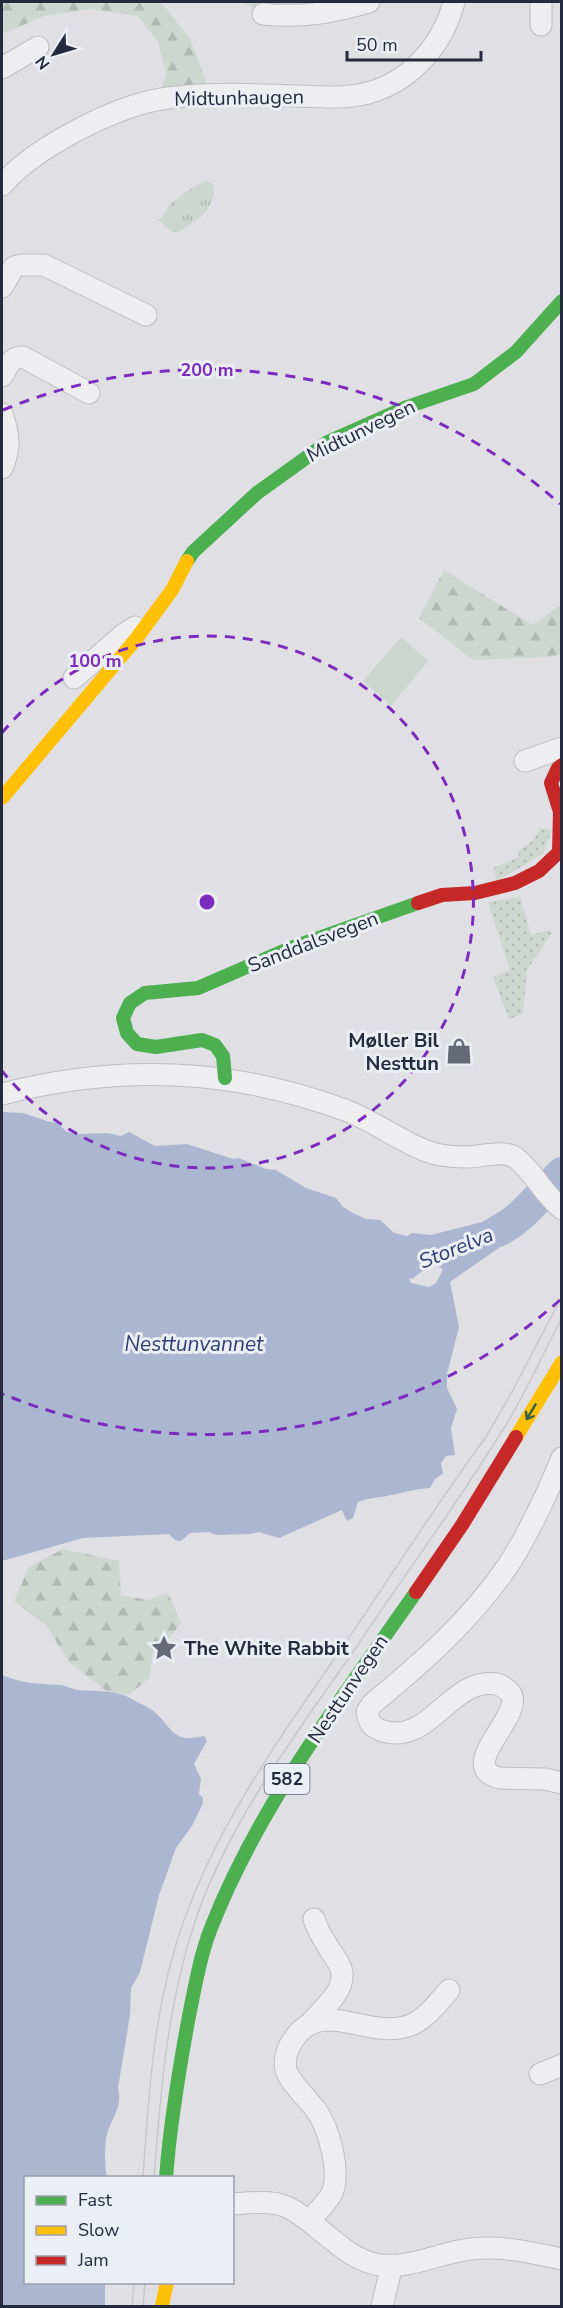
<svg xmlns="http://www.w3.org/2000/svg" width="563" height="2308" font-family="'Nunito Sans',sans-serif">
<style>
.grass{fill:url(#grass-dots)}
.forest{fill:url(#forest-firs)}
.park{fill:url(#park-tufts)}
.pitch{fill:#cdd7cf}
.water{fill:#abb6d1;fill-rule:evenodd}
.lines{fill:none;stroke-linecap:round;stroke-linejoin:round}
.river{stroke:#abb6d1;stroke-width:32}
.street-casing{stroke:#bdbdc2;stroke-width:23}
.street{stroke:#eeeef1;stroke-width:21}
.fast{stroke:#4caf50;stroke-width:14}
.slow{stroke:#ffc107;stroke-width:14}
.jam{stroke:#c62828;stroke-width:14}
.tram{stroke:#c7c8cc;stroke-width:1.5}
.oneway{stroke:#355f45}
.ring{fill:none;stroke:#7b2cbf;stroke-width:3;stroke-dasharray:10 8}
.labels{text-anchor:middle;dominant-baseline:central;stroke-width:6;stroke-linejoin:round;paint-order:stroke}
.shield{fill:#ebeef5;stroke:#606575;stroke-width:1.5}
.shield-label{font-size:18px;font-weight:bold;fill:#252a3e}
.street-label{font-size:20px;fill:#252a3e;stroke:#ebeef5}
.poi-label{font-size:20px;font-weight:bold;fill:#252a3e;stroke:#ebeef5;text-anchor:end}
.water-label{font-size:21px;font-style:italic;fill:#2e4173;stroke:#ebeef5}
.centre{fill:#7b2cbf;stroke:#ebeef5;stroke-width:3}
.ring-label{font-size:18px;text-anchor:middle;font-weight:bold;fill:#7b2cbf;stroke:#ebeef5;stroke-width:6;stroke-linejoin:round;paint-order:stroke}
</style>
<defs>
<pattern id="grass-dots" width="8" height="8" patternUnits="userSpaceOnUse" patternTransform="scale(1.5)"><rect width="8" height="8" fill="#cdd7cf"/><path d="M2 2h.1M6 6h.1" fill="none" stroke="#b0b9b3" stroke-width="1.8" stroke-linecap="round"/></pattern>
<pattern id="forest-firs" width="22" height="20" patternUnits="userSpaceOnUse" patternTransform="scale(1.5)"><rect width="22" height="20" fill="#cdd7cf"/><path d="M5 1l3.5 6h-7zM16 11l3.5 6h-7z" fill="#b0b9b3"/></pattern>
<pattern id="park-tufts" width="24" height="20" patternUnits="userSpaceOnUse" patternTransform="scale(1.5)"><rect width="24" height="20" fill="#cdd7cf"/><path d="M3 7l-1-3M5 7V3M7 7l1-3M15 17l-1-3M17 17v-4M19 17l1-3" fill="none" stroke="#b0b9b3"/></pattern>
</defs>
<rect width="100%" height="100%" fill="#dfdfe4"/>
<g class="grass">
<path d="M540 828 552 830 543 854 497 881 493 868 520 857 517 851C529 845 535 840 540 828Z"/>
<path d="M520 897 531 935 548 930 552 933 527 970 523 1013 509 1019 493 977 510 970 488 902Z"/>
</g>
<g class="forest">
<path d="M2 2H161L190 39 208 86 161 91 166 73 158 42 138 16 90 9 44 16 2 34Z"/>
<path d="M444 570 532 625 561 605V654L549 657 473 660 419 618Z"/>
<path d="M63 1549 119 1561 121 1595 147 1600 168 1593 181 1623 169 1639 154 1646 149 1678 129 1695 105 1690 69 1662 46 1625 14 1601 29 1567Z"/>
</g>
<g class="park">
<path d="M240 2H353L255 8Z"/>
<path d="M207 181 214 186C214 213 197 220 177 233L170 230 158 220C165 216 165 210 170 205 180 195 194 186 207 181Z"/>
</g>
<path class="pitch" d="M401 637 428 661 391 706 363 681Z"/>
<g class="water">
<path d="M2 1112 23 1113 47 1121 57 1123 67 1132 77 1134 108 1133 121 1136 129 1132 155 1146 187 1144 233 1159 238 1158 266 1169 276 1170 306 1188 336 1198 343 1207 353 1213 366 1219 380 1220 394 1233 407 1236 412 1233 431 1235 482 1222 526 1197 537 1211 520 1233 450 1282 459 1327 447 1374V1388L457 1409 451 1428 455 1455 446 1456 441 1463 443 1474 435 1479 430 1488C414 1489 402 1493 387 1496 376 1498 368 1498 358 1502L353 1518 347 1521 342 1510 279 1538 259 1532 251 1534 216 1535 209 1532 190 1533 181 1541 175 1540 169 1534 83 1538 2 1561ZM447 1257 448 1260 439 1267 443 1269 436 1283 429 1287 411 1283 409 1278 412 1279 433 1263Z"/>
<path d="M2 1675C28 1685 33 1683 60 1685 66 1685 71 1689 78 1690 94 1692 112 1689 128 1697 133 1700 148 1707 152 1710 174 1728 171 1744 204 1736L207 1741 194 1764 201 1779 199 1794 203 1798V1803L192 1826 176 1848 159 1895 140 1972 131 1988 130 2015 118 2088C123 2106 112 2117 107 2134 104 2143 105 2169 107 2177L26 2178V2282L105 2283V2306H2Z"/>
</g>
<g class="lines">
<path class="river" d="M498 1231C524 1218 541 1193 562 1173"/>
<g class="street-casing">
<g id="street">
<path d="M541 2V25"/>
<path d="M263 14C302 18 331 13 369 2"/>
<path d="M2 68 38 47"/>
<path d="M2 185C35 147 118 104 168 98 210 92 254 95 296 96 320 97 345 99 368 93 412 81 443 44 454 2"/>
<path d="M2 287 14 267 21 265H44L146 315"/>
<path d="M2 376C9 367 9 357 23 357L89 393"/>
<path d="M2 414C9 434 11 448 2 468"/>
<path d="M74 678 124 634 135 627"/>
<path d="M525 761 562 748"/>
<path d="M2 1094C119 1064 231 1068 345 1110 374 1121 398 1140 426 1151 439 1156 453 1157 467 1157 481 1157 503 1149 516 1158 534 1172 544 1195 562 1209"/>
<path d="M562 1458C547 1494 530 1531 509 1564 472 1619 422 1663 372 1704L367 1712C369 1723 371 1727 383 1731 430 1746 450 1677 496 1684 502 1685 507 1689 511 1694 524 1716 454 1768 500 1778L545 1779 562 1783"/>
<path d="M309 2025C319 2012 344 1993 342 1974 342 1967 336 1959 332 1953 325 1942 318 1932 314 1919"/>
<path d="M540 2074 562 2065"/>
<path d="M232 2204C250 2203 271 2200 287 2207 319 2222 344 2260 380 2265 410 2269 441 2252 471 2249 501 2245 532 2253 562 2259"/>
<path d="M309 2221C317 2212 326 2204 332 2193 341 2172 329 2128 316 2110 307 2098 291 2084 286 2070 284 2062 286 2054 289 2047 318 1990 369 2044 413 2024 427 2017 439 2002 449 1990"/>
<path d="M382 2306 392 2265"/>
</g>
</g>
<use href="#street" class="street"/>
<g class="fast">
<path d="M187 561 193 552 257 493 328 442 407 407 474 384 516 352 562 301"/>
<path d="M225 1078 223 1056 215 1045 202 1040 156 1047 137 1044 127 1033 123 1018 130 1003 145 993 198 988 293 947 418 903"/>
<path d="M166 2178C170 2123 179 2070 189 2016 195 1987 200 1956 211 1928 259 1805 341 1700 416 1592"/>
</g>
<g class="slow">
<path d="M2 798 136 639 172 590 187 561"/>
<path d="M516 1437 562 1362"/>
<path d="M162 2306 167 2282"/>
</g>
<g class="jam">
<path d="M418 903 442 895 475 893 515 883 539 871 559 852 560 812 551 783 558 768 562 765"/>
<path d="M416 1592 462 1525 516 1437"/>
</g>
<g class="tram">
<path d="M143 2178C148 2106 152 2032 171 1962 203 1841 278 1741 348 1639 394 1571 438 1502 486 1437L512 1392 562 1296"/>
<path d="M154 2178C161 2086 168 1997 199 1910 234 1815 296 1734 353 1652 405 1574 462 1498 510 1418 529 1386 544 1351 562 1318"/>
<path d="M132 2306 134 2282"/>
<path d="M143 2306 145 2282"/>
</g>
</g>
<defs><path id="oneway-shaft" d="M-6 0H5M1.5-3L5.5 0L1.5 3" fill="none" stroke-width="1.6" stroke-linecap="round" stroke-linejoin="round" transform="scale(1.5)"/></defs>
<use class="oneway" href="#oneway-shaft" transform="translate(531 1412) rotate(121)"/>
<g class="ring">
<path d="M2 733A266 266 0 1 1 2 1071"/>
<path d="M560 1300A532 532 0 0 1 3 1394M3 410A532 532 0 0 1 560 504"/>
</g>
<defs>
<g id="shop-bare" transform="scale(2.07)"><path d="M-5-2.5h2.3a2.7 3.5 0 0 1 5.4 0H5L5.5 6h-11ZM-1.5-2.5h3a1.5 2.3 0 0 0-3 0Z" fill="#666978" stroke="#ebeef5" stroke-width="2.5" paint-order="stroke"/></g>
<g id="sight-bare" transform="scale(2.07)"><path d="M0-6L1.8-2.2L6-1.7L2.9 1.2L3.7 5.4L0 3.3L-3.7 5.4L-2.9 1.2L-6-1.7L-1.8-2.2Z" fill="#666978" stroke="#ebeef5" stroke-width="2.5" paint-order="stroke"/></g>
</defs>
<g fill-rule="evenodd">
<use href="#shop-bare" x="459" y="1051"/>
<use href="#sight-bare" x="164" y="1648"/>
</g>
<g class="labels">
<rect class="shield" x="264.5" y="1764" width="45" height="30" rx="4.5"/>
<g class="shield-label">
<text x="287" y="1779">582</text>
</g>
<g class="street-label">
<text transform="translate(239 98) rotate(-1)">Midtunhaugen</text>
<text transform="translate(361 431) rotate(-26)">Midtunvegen</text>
<text transform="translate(313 942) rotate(-21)">Sanddalsvegen</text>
<text transform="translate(348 1689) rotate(-56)">Nesttunvegen</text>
</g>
<g class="poi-label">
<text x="439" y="1040">Møller Bil<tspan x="439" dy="23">Nesttun</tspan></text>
<text x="184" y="1648" text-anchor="start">The White Rabbit</text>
</g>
<g class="water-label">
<text transform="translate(456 1248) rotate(-22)">Storelva</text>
<text x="194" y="1344">Nesttunvannet</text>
</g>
</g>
<circle cx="207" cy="902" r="9" class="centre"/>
<g class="ring-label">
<text x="207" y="376">200 m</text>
<text x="95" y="667">100 m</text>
</g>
<rect width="563" height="2308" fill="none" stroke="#252a3e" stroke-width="6"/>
<rect x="24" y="2176" width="210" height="108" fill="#ebeef5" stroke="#9ca0ac" stroke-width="1.5"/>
<rect x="36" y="2196" width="30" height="9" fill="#4caf50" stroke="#9ca0ac" stroke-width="1.5"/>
<text x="78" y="2206" font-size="18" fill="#252a3e">Fast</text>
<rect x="36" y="2226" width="30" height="9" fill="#ffc107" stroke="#9ca0ac" stroke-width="1.5"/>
<text x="78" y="2236" font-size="18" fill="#252a3e">Slow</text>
<rect x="36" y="2256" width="30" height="9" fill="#c62828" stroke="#9ca0ac" stroke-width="1.5"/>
<text x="78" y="2266" font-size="18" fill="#252a3e">Jam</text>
<g transform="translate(54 54) rotate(233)" stroke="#ebeef5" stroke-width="4.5" paint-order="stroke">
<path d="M0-4.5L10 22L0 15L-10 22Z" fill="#252a3e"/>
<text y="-9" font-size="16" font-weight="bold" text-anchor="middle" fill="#252a3e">N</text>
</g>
<path d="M347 51v9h134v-9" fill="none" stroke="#252a3e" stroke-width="3"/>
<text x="356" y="51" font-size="18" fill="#252a3e" stroke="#ebeef5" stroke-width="4.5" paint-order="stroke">50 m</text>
</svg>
